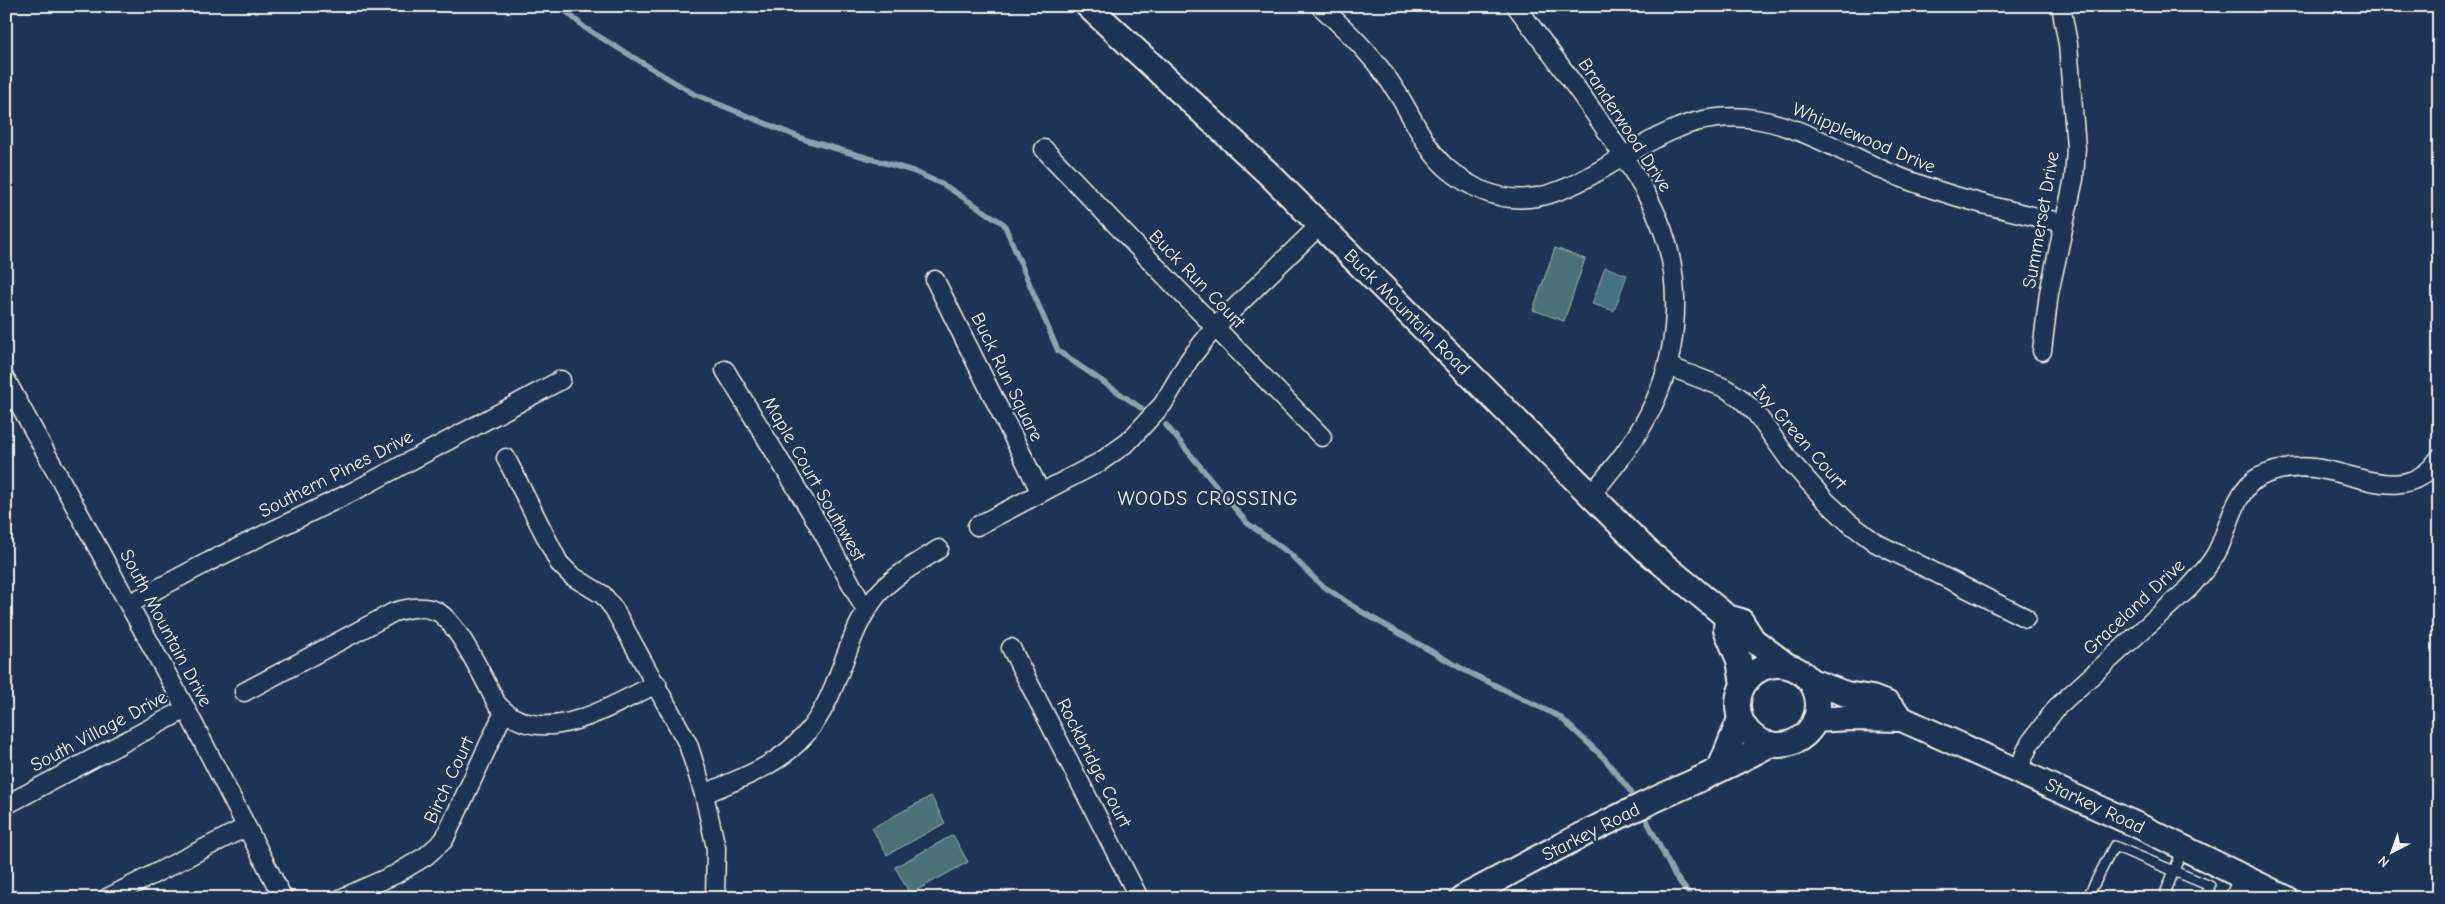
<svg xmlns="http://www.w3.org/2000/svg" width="2445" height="904" font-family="'Comic Neue',sans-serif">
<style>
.green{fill:#4b7377;stroke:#a0b2b0}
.water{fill:#447089;stroke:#8aa4af}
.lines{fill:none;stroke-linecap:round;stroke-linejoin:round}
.stream{stroke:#8aa4af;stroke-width:5.5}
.lane-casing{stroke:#f4f1e8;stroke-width:12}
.street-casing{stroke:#f4f1e8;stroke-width:21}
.secondary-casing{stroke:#f4f1e8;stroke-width:28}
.lane{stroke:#1d3557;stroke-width:9}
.street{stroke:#1d3557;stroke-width:18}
.secondary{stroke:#1d3557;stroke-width:24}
.labels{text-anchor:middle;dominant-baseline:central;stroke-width:4.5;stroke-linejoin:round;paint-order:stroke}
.street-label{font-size:19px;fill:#f4f1e8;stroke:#1d3557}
.neighbourhood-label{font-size:20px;letter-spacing:1px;fill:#f4f1e8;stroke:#1d3557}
</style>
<rect width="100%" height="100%" fill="#1d3557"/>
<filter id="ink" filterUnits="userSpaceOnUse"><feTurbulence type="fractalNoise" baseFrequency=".02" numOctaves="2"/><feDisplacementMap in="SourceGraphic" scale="10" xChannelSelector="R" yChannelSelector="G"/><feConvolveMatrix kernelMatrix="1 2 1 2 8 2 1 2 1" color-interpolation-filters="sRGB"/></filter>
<g filter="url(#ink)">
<g class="green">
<path d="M1555 248 1585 259 1564 321 1533 310Z"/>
<path d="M931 796 945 823 887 855 872 828Z"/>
<path d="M953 835 968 862 910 894 895 867Z"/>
</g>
<path class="water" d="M1605 267 1627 275 1614 311 1592 304Z"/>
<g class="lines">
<g class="stream">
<path d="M560 6 585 28 694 94 806 140 913 171 944 185 1004 224 1058 351 1141 408"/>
<path d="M1166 425 1247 523 1289 553 1320 584 1362 612 1466 671 1560 717 1604 758 1631 792"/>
<path d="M1647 821 1674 874 1692 898"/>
</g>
<g class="lane-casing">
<g id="lane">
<path d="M2087 898 2114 846 2210 886 2205 898"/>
<path d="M2170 898 2166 891 2183 848"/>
</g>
</g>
<g class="street-casing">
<g id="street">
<path d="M1320 6C1350 33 1377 60 1398 94 1414 119 1426 151 1449 170 1537 242 1599 159 1678 128 1701 118 1730 115 1755 119 1804 127 1847 155 1892 174 1948 197 2005 210 2064 223"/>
<path d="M1516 6C1551 53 1586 99 1618 148 1635 174 1652 200 1663 231 1682 284 1678 350 1655 401 1640 436 1615 466 1591 495"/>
<path d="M1044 149 1167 278 1322 437"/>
<path d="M935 280 1041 493"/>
<path d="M2042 351 2049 293 2074 179 2076 148 2068 44 2061 6"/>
<path d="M1668 366 1725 388 1739 397 1755 412 1790 461 1825 500 1849 523 1876 543 2026 618"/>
<path d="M725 370 817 522 866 611"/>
<path d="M6 380 186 709 283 898"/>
<path d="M506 458 559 563 572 576 603 595 614 609 688 744 704 794 716 848 715 898"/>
<path d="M977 526 1100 462 1128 442 1163 404 1189 360 1215 327 1320 225"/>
<path d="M129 604 208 562 356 490 561 380"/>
<path d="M1011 648 1139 898"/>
<path d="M244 692 394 612C407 608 423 605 436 611 457 620 486 683 497 704 541 753 610 705 657 684"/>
<path d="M2017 771 2030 743 2057 707 2189 588C2199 577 2210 565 2217 552 2228 531 2235 489 2259 477 2276 469 2295 466 2314 468 2358 473 2407 506 2439 458"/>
<path d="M704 794C741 778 778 766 805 735 841 695 844 635 878 594 894 575 918 563 939 549"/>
<path d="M6 805 186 709"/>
<path d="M107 898 246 827"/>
<path d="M342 898 396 874 426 856 444 840 504 712"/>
<path d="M2234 898 2244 877"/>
</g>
</g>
<g class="secondary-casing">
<g id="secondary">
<path d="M1088 6 1270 175 1647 551 1727 617 1741 621 1753 640 1786 665"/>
<path d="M1727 617 1726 629 1739 660 1743 684"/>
<circle cx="1778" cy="705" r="40"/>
<path d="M1811 681 1846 694 1872 698 1888 704 1902 719"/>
<path d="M1815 720 1850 718 1902 719 2141 827 2286 898"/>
<path d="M1720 768 1740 719"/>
<path d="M1462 898C1521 867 1579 835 1639 807 1683 786 1728 768 1770 744"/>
</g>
</g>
<use href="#lane" class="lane"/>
<use href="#street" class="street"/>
<use href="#secondary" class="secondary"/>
</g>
</g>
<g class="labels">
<g class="street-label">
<text transform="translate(1625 125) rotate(57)">Branderwood Drive</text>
<text transform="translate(1864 138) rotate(23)">Whipplewood Drive</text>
<text transform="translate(2041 220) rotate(-80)">Summerset Drive</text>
<text transform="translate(1197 279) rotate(46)">Buck Run Court</text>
<text transform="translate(1407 312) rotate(45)">Buck Mountain Road</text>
<text transform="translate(1007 377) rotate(64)">Buck Run Square</text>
<text transform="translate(1800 437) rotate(49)">Ivy Green Court</text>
<text transform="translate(336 474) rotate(-27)">Southern Pines Drive</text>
<text transform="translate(814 479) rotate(60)">Maple Court Southwest</text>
<text transform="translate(2134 607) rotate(-43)">Graceland Drive</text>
<text transform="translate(166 628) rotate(62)">South Mountain Drive</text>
<text transform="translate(99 731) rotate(-28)">South Village Drive</text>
<text transform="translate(1094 763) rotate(63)">Rockbridge Court</text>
<text transform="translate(449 780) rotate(-65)">Birch Court</text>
<text transform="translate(2095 806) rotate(25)">Starkey Road</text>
<text transform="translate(1591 832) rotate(-27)">Starkey Road</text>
</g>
<g class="neighbourhood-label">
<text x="1208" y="498">WOODS CROSSING</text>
</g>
</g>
<rect width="2445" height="904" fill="none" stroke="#1d3557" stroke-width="25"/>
<rect x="12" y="12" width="2420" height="879" fill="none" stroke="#f4f1e8" stroke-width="2" filter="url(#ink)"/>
<g transform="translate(2392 852) rotate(221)" stroke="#1d3557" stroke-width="4" paint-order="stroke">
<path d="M0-4L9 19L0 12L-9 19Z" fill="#f4f1e8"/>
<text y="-8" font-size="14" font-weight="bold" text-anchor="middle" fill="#f4f1e8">N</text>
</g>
</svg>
